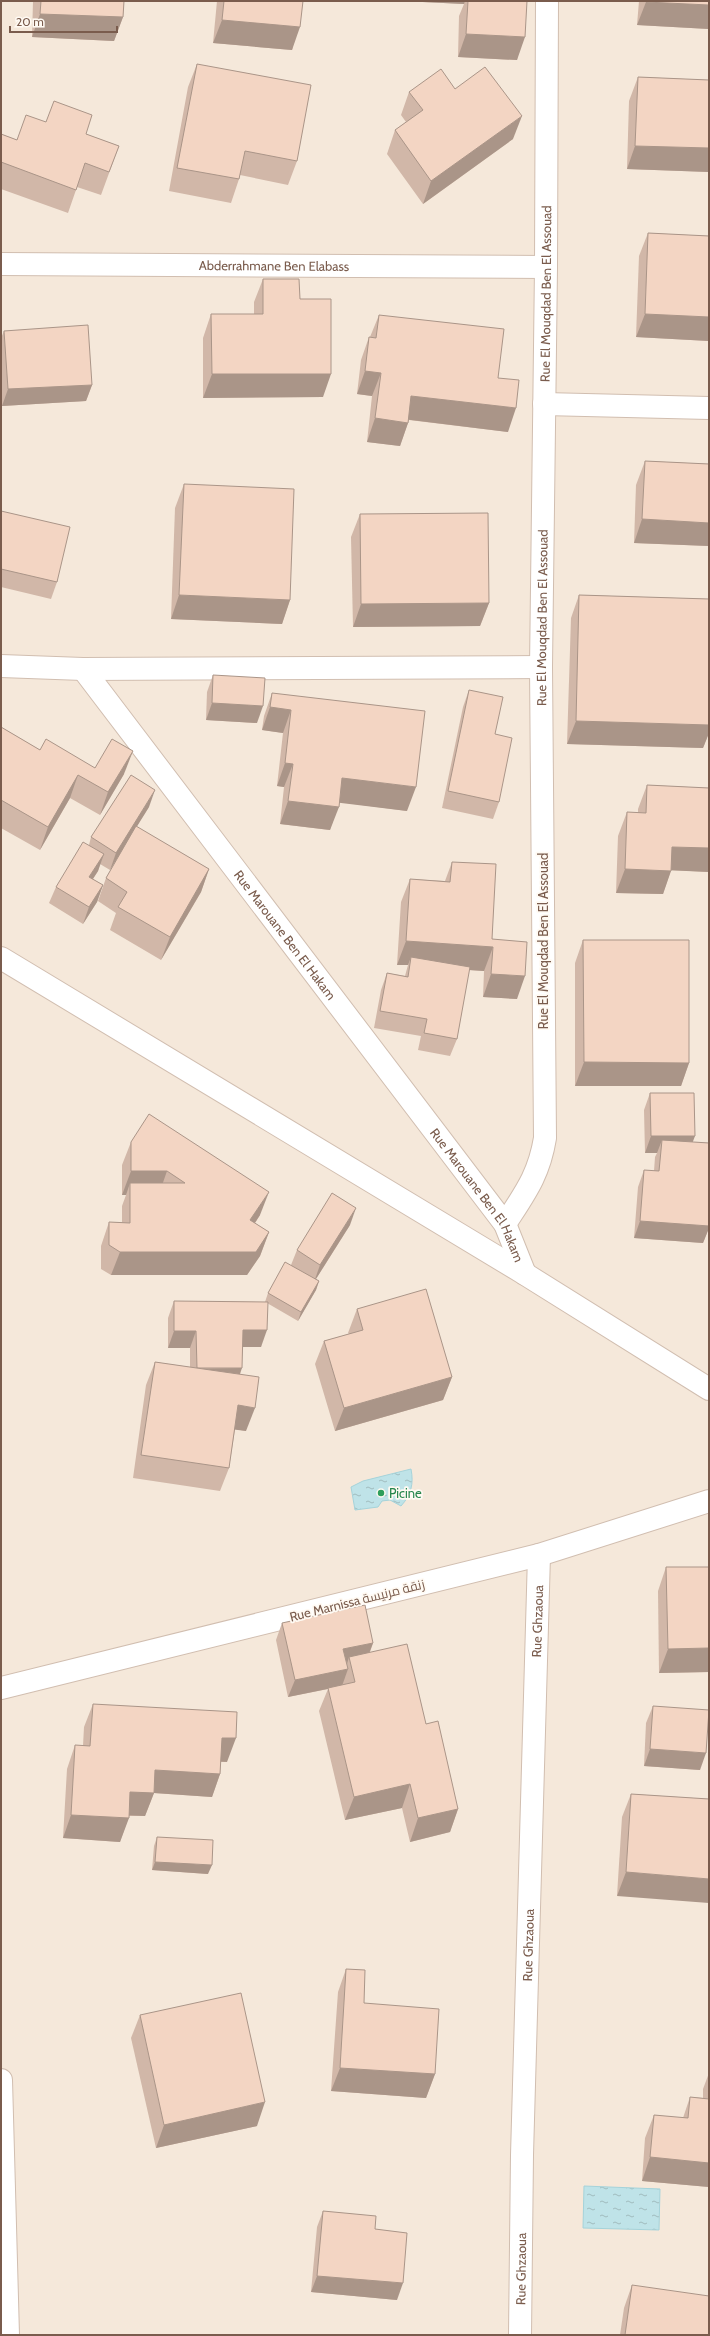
<svg xmlns="http://www.w3.org/2000/svg" width="710" height="2336" font-family="Cabin,Cairo,sans-serif">
<style>
.residential{fill:#f5e8da}
.water{fill:url(#water-ripples);stroke:#a5d3da}
.lines{fill:none;stroke-linecap:round;stroke-linejoin:round}
.minor-casing{stroke:#d1beb0;stroke-width:24}
.minor{stroke:#fff;stroke-width:22}
.wall{fill:#d1b7a8}
.shaded-wall{fill:#aa9588}
.building{fill:#f3d5c3;stroke:#aa9588}
.leisure-dot{fill:#2e9e5b;stroke:#fffaf3;stroke-width:1.5}
.labels{text-anchor:middle;dominant-baseline:central;stroke-width:3.5;stroke-linejoin:round;paint-order:stroke}
.street-label{font-size:13px;fill:#7a5c4d;stroke:#fffaf3}
.leisure-label{font-size:13px;fill:#27864d;stroke:#fffaf3;text-anchor:start}
</style>
<defs>
<pattern id="water-ripples" width="26" height="14" patternUnits="userSpaceOnUse"><rect width="26" height="14" fill="#bfe3e8"/><path d="M2 4q2-2 4 0t4 0M15 11q2-2 4 0t4 0" fill="none" stroke="#a0bbbe"/></pattern>
</defs>
<rect width="100%" height="100%" fill="#fdf6ec"/>
<rect class="residential" x="1" y="1" width="708" height="2334"/>
<g class="water">
<path d="M411 1469C414 1484 411 1495 401 1506L390 1500 382 1501 378 1507 355 1510 351 1487 363 1481Z"/>
<path d="M584 2186 660 2189 659 2230 583 2228Z"/>
</g>
<g class="lines">
<g class="minor-casing">
<g id="minor">
<path id="s1" d="M1 264 546 267"/>
<path d="M544 404 709 408"/>
<path d="M1 666 83 669 541 667"/>
<path id="s2" d="M83 669 505 1224 525 1274"/>
<path d="M1 958 525 1274 709 1389"/>
<path id="s3" d="M505 1224C525 1193 539 1175 545 1138L541 667 546 267 547 1"/>
<path d="M1 1688 539 1555 709 1501"/>
<path d="M1 2080 8 2335"/>
<path id="s4" d="M520 2335 522 2155 539 1555"/>
</g>
</g>
<use href="#minor" class="minor"/>
</g>
<g class="wall">
<path d="M33 1H124L123 17 114 41 32 37Z"/>
<path d="M217 1H303L292 50 213 43Z"/>
<path d="M402 1H527L517 60 458 57 459 16 464 4Z"/>
<path d="M639 1H709V29L637 25Z"/>
<path d="M197 64 297 161 288 185 240 175 239 179 231 203 169 191 188 87Z"/>
<path d="M638 77 709 80V172L627 169 629 101Z"/>
<path d="M455 89 513 139 423 204 387 154 395 130 406 122 401 115 409 92Z"/>
<path d="M46 122 86 134 119 146 101 195 77 187 68 213 1 189V134L17 140Z"/>
<path d="M648 233 709 236V341L636 337 639 256Z"/>
<path d="M263 279 323 397 203 398V338L211 314H254V302Z"/>
<path d="M379 315 498 378 508 432 409 420 400 446 367 442 372 396 357 394 361 360 369 337H370Z"/>
<path d="M4 331 92 385 86 401 2 406 1 396V338Z"/>
<path d="M645 461 709 464V546L634 543 636 485Z"/>
<path d="M184 484 290 600 282 624 171 619 175 508Z"/>
<path d="M1 511 57 582 51 599 1 587Z"/>
<path d="M360 514 489 603 480 626 353 627 351 537Z"/>
<path d="M579 595 709 599V733L703 748 567 744 571 618Z"/>
<path d="M213 675 257 723 206 720 207 692Z"/>
<path d="M469 690 495 734 499 802 493 819 442 808 463 707Z"/>
<path d="M272 693 407 811 339 802 330 830 280 824 284 787 277 786 283 733 262 730 264 716Z"/>
<path d="M1 727 40 750 95 768 124 774 100 815 70 798 40 850 1 828Z"/>
<path d="M647 785 709 788V872L671 870 663 894 616 893 618 836 627 812 638 813V809Z"/>
<path d="M149 807 136 827 209 869 201 892 161 960 110 930 116 913 98 901 106 878 125 845 110 870 100 864 98 871 93 879 103 885 97 902 83 924 49 903 56 887 89 845 91 837Z"/>
<path d="M452 862 492 939 517 999 483 997 484 971 469 970 457 1039 450 1056 418 1050 421 1036 374 1028 381 990 387 973 405 976 408 965H397L401 902 410 879 445 881Z"/>
<path d="M583 940 689 1063 681 1086H575V963Z"/>
<path d="M650 1093 692 1142 709 1143V1228L703 1243 634 1238 638 1187 644 1170 654 1171 655 1157 657 1153H645L644 1110Z"/>
<path d="M131 1142 260 1215 255 1223 269 1232 260 1256 247 1275H111L101 1269V1246L109 1222H122V1206L126 1195H122V1165Z"/>
<path d="M350 1225 316 1279 319 1281 316 1290 298 1321 267 1303 261 1347H243L240 1375 246 1431 235 1429 229 1468 220 1491 133 1478 146 1385 155 1362 190 1367V1348H168V1318L174 1301 265 1302 268 1293 291 1265 297 1250Z"/>
<path d="M357 1309 452 1377 443 1400 335 1431 315 1364 324 1341 349 1334 348 1333Z"/>
<path d="M666 1567H709V1672L659 1673 658 1591Z"/>
<path d="M282 1623 373 1643 370 1652 426 1724 458 1809 450 1832 410 1842 402 1808 345 1820 319 1711 328 1689 288 1697 276 1640Z"/>
<path d="M93 1704 227 1762H221L220 1774 212 1797 154 1793 145 1816H129L120 1842 63 1838 67 1769 75 1745 83 1746 84 1727Z"/>
<path d="M653 1706 700 1770 644 1766 646 1723Z"/>
<path d="M631 1794 709 1799 617 1896 622 1817Z"/>
<path d="M157 1837 208 1874 152 1870 154 1846Z"/>
<path d="M346 1969 364 2003 435 2074 426 2098 331 2091 338 1992Z"/>
<path d="M140 2015 257 2126 156 2148 131 2038Z"/>
<path d="M709 2073V2187L642 2181 645 2138 654 2115 683 2118 690 2097 703 2098V2089Z"/>
<path d="M323 2211 375 2229 397 2300 311 2292 317 2227Z"/>
<path d="M632 2285 709 2335H620L624 2308Z"/>
</g>
<g class="shaded-wall">
<path d="M402 1H465L464 4Z"/>
<path d="M646 2 709 5V29L637 25Z"/>
<path d="M40 14 123 17 114 41 32 37Z"/>
<path d="M222 20 300 27 292 50 213 43Z"/>
<path d="M466 34 525 37 517 60 458 57Z"/>
<path d="M522 116 513 139 423 204 431 181Z"/>
<path d="M635 146 709 148V172L627 169Z"/>
<path d="M645 314 709 317V341L636 337Z"/>
<path d="M365 371 381 373 372 396 357 394Z"/>
<path d="M212 374H331L323 397 203 398Z"/>
<path d="M92 385 86 401 2 406 8 389Z"/>
<path d="M411 396 516 408 508 432 403 419Z"/>
<path d="M375 418 408 423 400 446 367 442Z"/>
<path d="M642 519 709 523V546L634 543Z"/>
<path d="M179 595 290 600 282 624 171 619Z"/>
<path d="M489 603 480 626 353 627 361 604Z"/>
<path d="M212 703 263 706 257 723 206 720Z"/>
<path d="M270 707 291 710 283 733 262 730Z"/>
<path d="M576 721 709 725V733L703 748 567 744Z"/>
<path d="M133 751 124 774 100 815 108 792Z"/>
<path d="M285 763 293 764 284 787 277 786Z"/>
<path d="M78 775 70 798 40 850 48 827Z"/>
<path d="M342 778 416 787 407 811 333 802Z"/>
<path d="M155 790 149 807 110 870 116 853Z"/>
<path d="M288 801 339 807 330 830 280 824Z"/>
<path d="M672 847 709 848V872L664 870Z"/>
<path d="M104 854 98 871 83 894 89 877Z"/>
<path d="M209 869 201 892 161 960 170 937Z"/>
<path d="M625 869 671 871 663 894 616 893Z"/>
<path d="M103 885 97 902 83 924 89 907Z"/>
<path d="M406 941 493 947 484 971 410 966 411 957 408 965H397Z"/>
<path d="M491 974 525 976 517 999 483 997Z"/>
<path d="M584 1062 689 1063 681 1086H575Z"/>
<path d="M651 1136H695L689 1152 662 1140 657 1153H645Z"/>
<path d="M131 1171H167L159 1194 130 1183 126 1195H122Z"/>
<path d="M269 1192 260 1215 242 1243 250 1220Z"/>
<path d="M356 1208 350 1225 314 1282 320 1265Z"/>
<path d="M640 1221 709 1226V1228L703 1243 634 1238Z"/>
<path d="M269 1232 260 1256 247 1275H111L120 1252Z"/>
<path d="M319 1281 316 1290 298 1321 301 1312Z"/>
<path d="M243 1330H267L261 1347H236Z"/>
<path d="M174 1331H196L190 1348H168Z"/>
<path d="M242 1368 236 1385 197 1369Z"/>
<path d="M452 1377 443 1400 335 1431 344 1408Z"/>
<path d="M238 1405 255 1408 246 1431 230 1429Z"/>
<path d="M373 1643 367 1659 349 1657 347 1664 343 1649Z"/>
<path d="M709 1648V1672L659 1673 668 1649Z"/>
<path d="M348 1669 342 1686 288 1697 295 1680Z"/>
<path d="M222 1738H236L227 1762 214 1761Z"/>
<path d="M650 1749 706 1753 700 1770 644 1766Z"/>
<path d="M155 1770 220 1774 212 1797 154 1793 145 1816 122 1815 130 1792Z"/>
<path d="M410 1784 402 1808 345 1820 354 1797Z"/>
<path d="M458 1809 450 1832 410 1842 418 1818Z"/>
<path d="M71 1815 129 1818 120 1842 63 1838Z"/>
<path d="M155 1862 212 1865 208 1874 152 1870Z"/>
<path d="M626 1872 709 1879V1903L617 1896Z"/>
<path d="M340 2068 435 2074 426 2098 331 2091Z"/>
<path d="M265 2102 257 2126 156 2148 164 2125Z"/>
<path d="M650 2157 709 2163V2187L642 2181Z"/>
<path d="M317 2276 403 2283 397 2300 311 2292Z"/>
</g>
<g class="building">
<path d="M41 1H124L123 17 40 14Z"/>
<path d="M224 1H303L300 27 222 20Z"/>
<path d="M468 1H527L525 37 466 34Z"/>
<path d="M646 1H709V5L646 2Z"/>
<path d="M197 64 311 85 297 161 245 151 239 179 177 168Z"/>
<path d="M485 67 522 116 431 181 395 130 423 110 409 92 441 69 455 89Z"/>
<path d="M638 77 709 80V148L635 146Z"/>
<path d="M54 101 92 115 86 134 119 146 109 172 85 163 76 190 1 162V134L17 140 26 115 46 122Z"/>
<path d="M648 233 709 236V317L645 314Z"/>
<path d="M263 279H299L300 299H331V374H212L211 314H263Z"/>
<path d="M379 315 504 329 498 378 519 380 516 408 411 396 408 423 375 418 381 373 365 371 369 337 376 338Z"/>
<path d="M88 325 92 385 8 389 4 331Z"/>
<path d="M645 461 709 464V523L642 519Z"/>
<path d="M184 484 294 489 290 600 179 595Z"/>
<path d="M1 511 70 527 57 582 1 569Z"/>
<path d="M488 513 489 603 361 604 360 514Z"/>
<path d="M579 595 709 599V725L576 721Z"/>
<path d="M213 675 265 678 263 706 212 703Z"/>
<path d="M469 690 503 697 495 734 512 738 499 802 448 791Z"/>
<path d="M272 693 425 711 416 787 342 778 339 807 288 801 293 764 285 763 291 710 270 707Z"/>
<path d="M1 727 40 750 46 739 95 768 112 739 133 751 108 792 78 775 48 827 1 800Z"/>
<path d="M131 775 155 790 116 853 91 837Z"/>
<path d="M647 785 709 788V848L672 847 671 871 625 869 627 812 646 813Z"/>
<path d="M136 826 209 869 170 937 118 907 127 892 106 878Z"/>
<path d="M83 842 104 854 89 877 103 885 89 907 56 887Z"/>
<path d="M452 862 496 864 492 939 527 942 525 976 491 974 493 947 406 941 410 879 450 882Z"/>
<path d="M583 940H689V1063L584 1062Z"/>
<path d="M411 957 470 967 457 1039 424 1033 427 1019 380 1011 387 973 408 977Z"/>
<path d="M650 1093H694L695 1136H651Z"/>
<path d="M149 1114 269 1192 250 1220 269 1232 256 1252H120L109 1245V1222L130 1223V1183H185L167 1171H131V1142Z"/>
<path d="M662 1140 709 1143V1226L640 1221 644 1170 659 1171Z"/>
<path d="M332 1193 356 1208 320 1265 297 1250Z"/>
<path d="M285 1262 319 1281 301 1312 268 1293Z"/>
<path d="M426 1289 452 1377 344 1408 324 1341 363 1330 357 1309Z"/>
<path d="M174 1301 268 1302 267 1330H243L242 1368H197L196 1331H174Z"/>
<path d="M155 1362 259 1377 255 1408 238 1405 229 1468 141 1455Z"/>
<path d="M666 1567H709V1648L668 1649Z"/>
<path d="M365 1605 373 1643 343 1649 348 1669 295 1680 282 1623Z"/>
<path d="M407 1644 426 1724 438 1721 458 1809 418 1818 410 1784 354 1797 328 1688 355 1682 349 1657Z"/>
<path d="M93 1704 237 1712 236 1738H222L220 1774 155 1770 154 1793 130 1792 129 1818 71 1815 75 1745 90 1746Z"/>
<path d="M653 1706 709 1710 706 1753 650 1749Z"/>
<path d="M631 1794 709 1799V1879L626 1872Z"/>
<path d="M157 1837 213 1840 212 1865 155 1862Z"/>
<path d="M346 1969 365 1970 364 2003 439 2009 435 2074 340 2068Z"/>
<path d="M241 1993 265 2102 164 2125 140 2015Z"/>
<path d="M690 2097 709 2099V2163L650 2157 654 2115 688 2118Z"/>
<path d="M323 2211 376 2216 375 2229 407 2233 403 2283 317 2276Z"/>
<path d="M632 2285 709 2296V2335H625Z"/>
</g>
<circle class="leisure-dot" cx="381" cy="1493" r="4"/>
<g class="labels">
<g class="street-label">
<text stroke="none"><textPath href="#s1" startOffset="273">Abderrahmane Ben Elabass</textPath></text>
<text stroke="none"><textPath href="#s3" startOffset="940">Rue El Mouqdad Ben El Assouad</textPath></text>
<text stroke="none"><textPath href="#s3" startOffset="616">Rue El Mouqdad Ben El Assouad</textPath></text>
<text stroke="none"><textPath href="#s2" startOffset="334">Rue Marouane Ben El Hakam</textPath></text>
<text transform="translate(543 941) rotate(-90)">Rue El Mouqdad Ben El Assouad</text>
<text stroke="none"><textPath href="#s2" startOffset="658">Rue Marouane Ben El Hakam</textPath></text>
<text transform="translate(357 1600) rotate(-14)">Rue Marnissa زنقة مرنيسة</text>
<text stroke="none"><textPath href="#s4" startOffset="714">Rue Ghzaoua</textPath></text>
<text stroke="none"><textPath href="#s4" startOffset="390">Rue Ghzaoua</textPath></text>
<text stroke="none"><textPath href="#s4" startOffset="66">Rue Ghzaoua</textPath></text>
</g>
<g class="leisure-label">
<text x="389" y="1493">Picine</text>
</g>
</g>
<rect width="710" height="2336" fill="none" stroke="#7a5c4d" stroke-width="4"/>
<path d="M10 26v6h107v-6" fill="none" stroke="#7a5c4d" stroke-width="2"/>
<text x="16" y="26" font-size="12" fill="#7a5c4d" stroke="#fffaf3" stroke-width="3" paint-order="stroke">20 m</text>
</svg>
